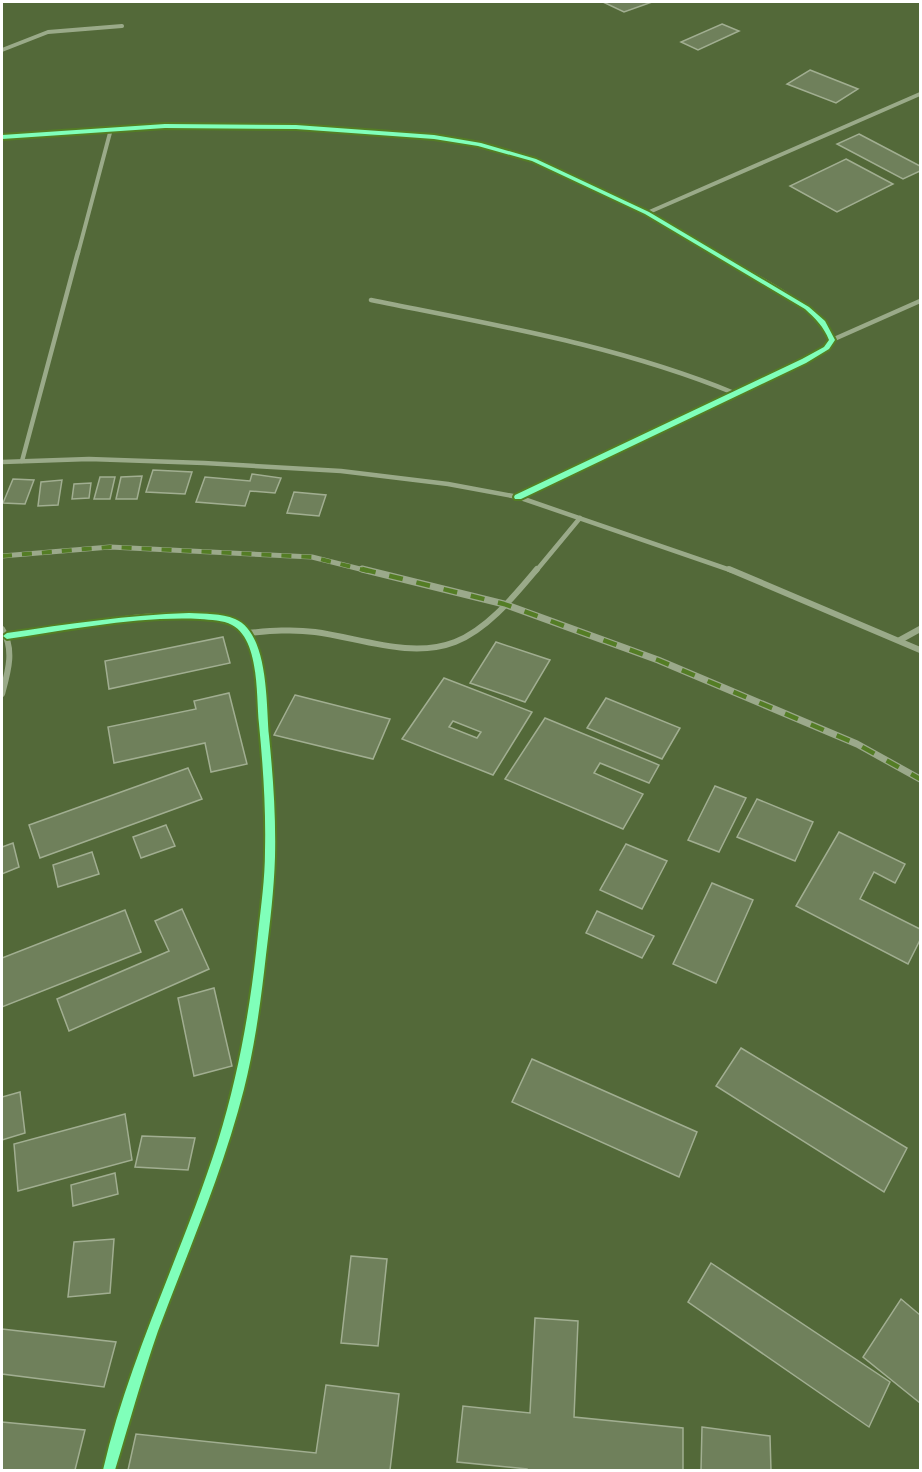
<svg xmlns="http://www.w3.org/2000/svg" width="922" height="1472" font-family="'Space Grotesk',sans-serif">
<style>
.building{fill:#6f805b;stroke:#a1ae91;stroke-width:1.5;fill-rule:evenodd}
.lines{fill:none;stroke-linecap:round;stroke-linejoin:round}
.street-far3{stroke:#9aaa89;stroke-width:4}
.street-far2{stroke:#9aaa89;stroke-width:4.5}
.street-far1{stroke:#9aaa89;stroke-width:6}
.street{stroke:#9aaa89;stroke-width:8}
.rail-far1-casing{stroke:#9ba98b;stroke-width:5}
.rail-casing{stroke:#9ba98b;stroke-width:7}
.rail-far1{stroke:#547d25;stroke-width:4;stroke-dasharray:10;stroke-linecap:butt}
.rail{stroke:#547d25;stroke-width:4.5;stroke-dasharray:14;stroke-linecap:butt}
.cycleway-casing{stroke:#547d25;stroke-width:4}
.cycleway{fill:#80ffba;fill-rule:evenodd}
</style>
<rect width="100%" height="100%" fill="#536939"/>
<g class="building">
<path d="M603 2H652L624 12Z"/>
<path d="M722 24 739 31 698 50 681 42Z"/>
<path d="M810 70 858 89 836 103 787 84Z"/>
<path d="M859 134 920 166V171L903 179 837 144Z"/>
<path d="M846 159 893 184 837 212 790 186Z"/>
<path d="M153 470 192 472 185 494 146 492Z"/>
<path d="M252 474 281 478 275 493 250 491 245 506 196 502 205 477 250 481Z"/>
<path d="M142 476 137 499H116L121 477Z"/>
<path d="M100 477H115L110 499H94Z"/>
<path d="M13 479 34 480 25 504 3 503Z"/>
<path d="M62 480 58 505 38 506 41 482Z"/>
<path d="M91 483 89 498 72 499 74 484Z"/>
<path d="M294 492 326 495 319 516 287 513Z"/>
<path d="M223 637 230 663 109 689 105 661Z"/>
<path d="M496 642 550 660 525 702 470 683Z"/>
<path d="M444 678 532 712 493 775 402 739ZM453 721 481 732 477 738 449 727Z"/>
<path d="M229 693 247 764 211 772 205 743 114 763 108 727 196 709 194 701Z"/>
<path d="M295 695 390 719 373 759 274 735Z"/>
<path d="M606 698 680 728 662 759 587 728Z"/>
<path d="M545 718 659 765 649 783 600 763 594 773 643 794 623 829 505 779Z"/>
<path d="M188 768 202 799 40 858 29 825Z"/>
<path d="M715 786 746 798 719 852 688 840Z"/>
<path d="M757 799 813 822 795 861 737 837Z"/>
<path d="M166 825 175 846 141 858 133 837Z"/>
<path d="M839 832 905 864 895 883 874 872 860 899 920 929V940L908 964 796 906Z"/>
<path d="M13 843 19 867 2 874V847Z"/>
<path d="M626 844 667 861 642 909 600 890Z"/>
<path d="M92 852 99 874 58 887 53 865Z"/>
<path d="M712 883 753 900 716 983 673 964Z"/>
<path d="M182 909 209 969 69 1031 57 999 169 951 155 921Z"/>
<path d="M125 910 141 952 2 1007V958Z"/>
<path d="M597 911 654 936 642 958 586 933Z"/>
<path d="M214 988 232 1066 194 1076 178 998Z"/>
<path d="M741 1048 907 1148 884 1192 716 1086Z"/>
<path d="M532 1059 697 1132 679 1177 512 1102Z"/>
<path d="M20 1092 25 1133 2 1140V1097Z"/>
<path d="M125 1114 132 1160 18 1191 14 1144Z"/>
<path d="M142 1136 195 1138 188 1170 135 1167Z"/>
<path d="M115 1173 118 1194 73 1206 71 1185Z"/>
<path d="M114 1239 110 1293 68 1297 74 1242Z"/>
<path d="M351 1256 387 1259 378 1346 341 1343Z"/>
<path d="M711 1263 890 1382 869 1427 688 1302Z"/>
<path d="M901 1299 920 1315V1403L863 1357Z"/>
<path d="M535 1318 578 1321 574 1417 683 1428V1470H527V1469L457 1462 463 1406 530 1413Z"/>
<path d="M2 1329 116 1342 104 1387 2 1374Z"/>
<path d="M326 1385 399 1394 390 1470H128L136 1434 316 1453Z"/>
<path d="M2 1422 85 1430 75 1470H2Z"/>
<path d="M702 1427 770 1436 771 1470H701Z"/>
</g>
<g class="lines">
<g class="street-far3">
<path d="M2 50 48 32 122 26"/>
<path d="M2 137 165 126 296 127 434 137 479 144 534 160 647 213 715 253"/>
<path d="M647 213 920 94"/>
<path d="M78 253 111 129"/>
</g>
<g class="street-far2">
<path d="M371 300C494 325 617 345 734 393"/>
<path d="M832 340 920 301"/>
<path d="M22 461 78 252"/>
<path d="M2 462 89 459 204 463 341 471 448 484 518 497 733 571"/>
<path d="M518 497 827 348 832 340C818 304 746 272 712 252"/>
<path d="M536 571 580 518"/>
</g>
<g class="street-far1">
<path d="M729 569 920 650"/>
<path d="M2 629C15 649 8 672 2 694"/>
<path d="M247 633C270 631 292 629 315 632 360 638 411 659 455 642 488 629 515 595 537 569"/>
<path d="M7 636C60 629 185 603 232 622 245 627 252 641 255 654 261 676 261 699 263 721 267 766 271 812 270 857 269 895 264 933 259 970"/>
<path d="M900 640 920 629"/>
</g>
<path class="street" d="M109 1470 146 1349 224 1140 244 1066 259 969"/>
<g class="rail-far1-casing">
<path id="rail-far1" d="M2 556 110 547 312 557 368 571"/>
</g>
<g class="rail-casing">
<path id="rail" d="M362 569 504 604 658 660 857 744 920 779"/>
</g>
<use href="#rail-far1" class="rail-far1"/>
<use href="#rail" class="rail"/>
<g class="cycleway-casing">
<g id="cycleway">
<path d="M165 124 296 125 434 135 481 143 536 159 649 212 809 307 825 321 835 340 829 349 806 363 521 499H515L514 497 515 495 802 359 824 347 829 340C824 327 815 318 805 309L645 214 532 161 478 146 434 139 296 129 165 128 2 139V135Z"/>
<path d="M189 613C205 614 221 613 235 619 269 633 266 705 269 736 273 776 276 817 275 857 274 890 270 923 266 955 261 1000 255 1045 244 1089 223 1172 188 1251 158 1331 142 1377 129 1424 115 1470H103C129 1357 183 1252 218 1141 239 1073 251 1004 258 934 261 906 265 879 265 851 266 808 263 766 259 724 256 697 260 640 232 625 223 620 211 620 200 619 136 616 70 630 7 639L3 636 7 633C68 624 128 615 189 613Z"/>
</g>
</g>
<use href="#cycleway" class="cycleway"/>
</g>
<rect width="922" height="1472" fill="none" stroke="#ffffff" stroke-width="6"/>
</svg>
